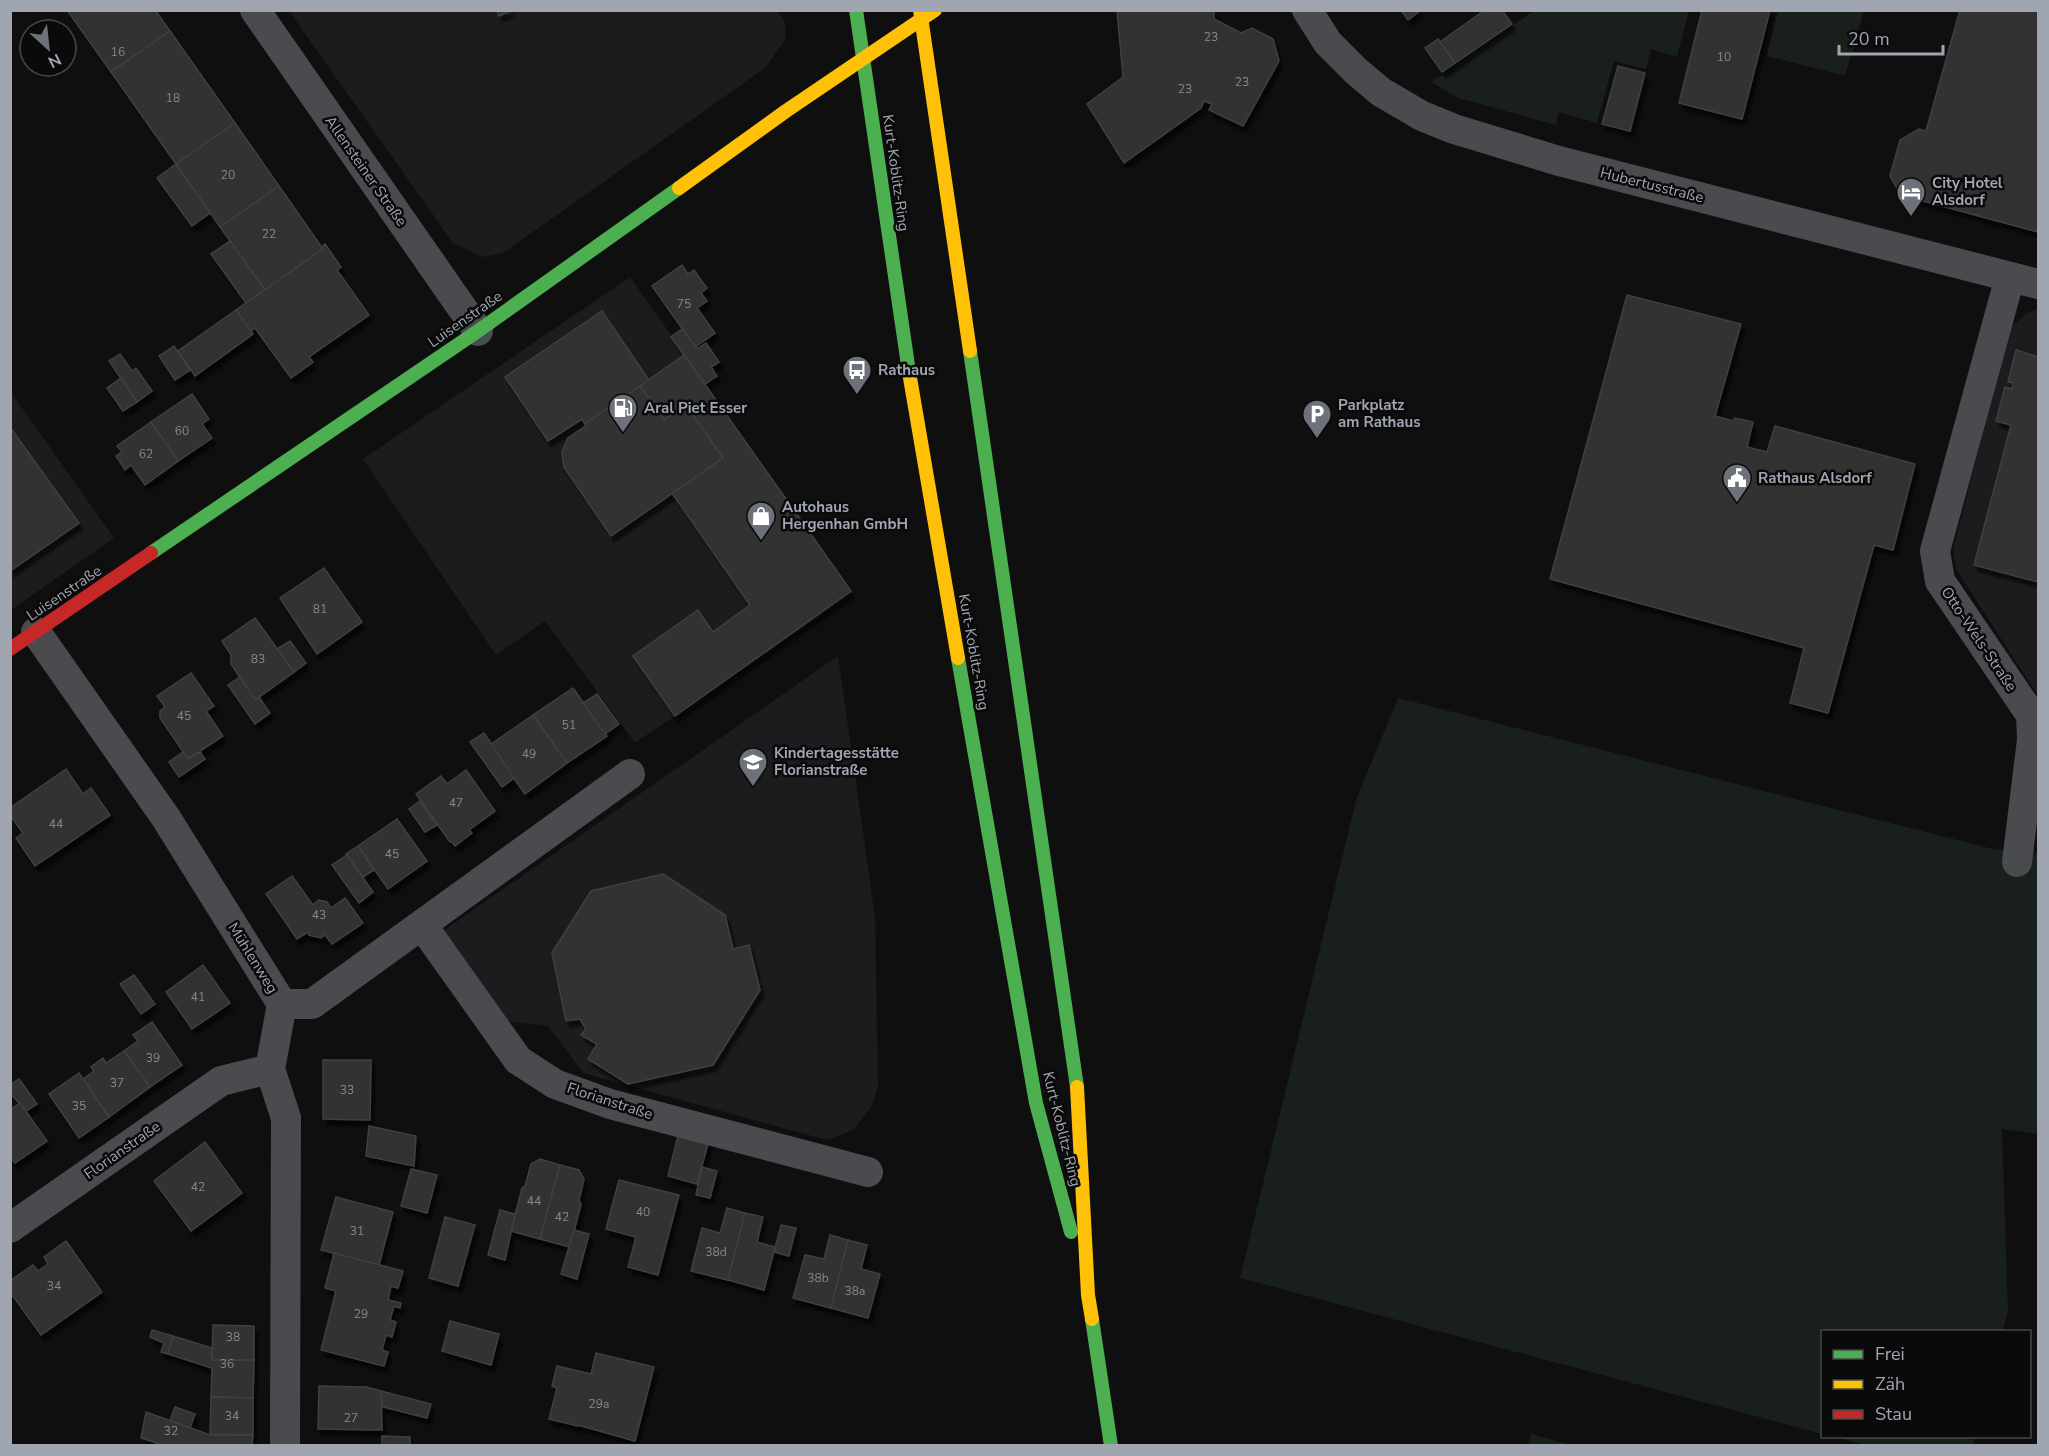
<svg xmlns="http://www.w3.org/2000/svg" width="2049" height="1456" font-family="'Nunito Sans',sans-serif">
<style>
.built{fill:#1c1c1e}
.green{fill:#191f1a}
.building{fill:#303032;stroke:#3e4044;stroke-width:1.5;filter:url(#shadow)}
.lines{fill:none;stroke-linecap:round;stroke-linejoin:round}
.street{stroke:#4a4b4f;stroke-width:30}
.fast{stroke:#4caf50;stroke-width:14}
.slow{stroke:#ffc107;stroke-width:14}
.jam{stroke:#c62828;stroke-width:14}
.labels{text-anchor:middle;dominant-baseline:central;stroke-width:5;stroke-linejoin:round;paint-order:stroke}
.number-label{font-size:12px;fill:#848891}
.street-label{font-size:15px;fill:#a0a6b1;stroke:#0a0a0b}
.poi-label{font-size:15px;font-weight:bold;fill:#a0a6b1;stroke:#0a0a0b;text-anchor:start}
</style>
<defs>
<filter id="shadow"><feDropShadow dx="3.5" dy="6" stdDeviation="1.5" flood-color="#0009"/></filter>
</defs>
<rect width="100%" height="100%" fill="#0f0f10"/>
<g class="built">
<path d="M289 11H777L785 22V40L765 68 503 253 482 257 453 243Z"/>
<path d="M630 277 854 593 635 743 545 621 496 655 363 459Z"/>
<path d="M2038 309V696L1956 569 1953 550 2010 328 2027 313Z"/>
<path d="M10 391 114 538 11 610H10Z"/>
<path d="M838 656 875 917 878 1087 872 1106 853 1130 827 1140 583 1073 548 1026 505 1021 443 931Z"/>
</g>
<g class="green">
<path d="M1535 10H1689V11L1677 57 1651 49 1646 69 1614 61 1597 123 1559 112 1556 125 1458 98 1431 82Z"/>
<path d="M1778 11H1864L1845 76 1767 56Z"/>
<path d="M1398 698 1993 849 2038 853V1134L2002 1129 2008 1310 2003 1331 1822 1332V1434L1240 1278 1356 800Z"/>
<path d="M1531 1434 1571 1445H1528Z"/>
<path d="M1833 1437H1975L1972 1446 1867 1445Z"/>
</g>
<g class="building">
<path d="M67 10H155L170 31 111 72Z"/>
<path d="M497 10H513L499 16Z"/>
<path d="M1117 10H1214V19L1241 33 1252 28 1273 39 1279 61 1243 126 1209 110 1212 104 1204 101 1201 108 1124 163 1087 104 1123 77Z"/>
<path d="M1401 10H1421L1408 20Z"/>
<path d="M1485 10H1502L1512 24 1455 63 1440 42Z"/>
<path d="M1702 10H1770L1742 119 1679 103Z"/>
<path d="M1960 10H2038V232L1901 195 1890 176 1900 140 1919 129 1926 131Z"/>
<path d="M170 31 235 123 176 164 111 72Z"/>
<path d="M1438 39 1455 63 1442 72 1425 48Z"/>
<path d="M1618 66 1645 73 1630 131 1602 124Z"/>
<path d="M235 123 279 186 220 227 176 164Z"/>
<path d="M176 164 210 213 192 226 157 178Z"/>
<path d="M279 186 323 249 265 290 220 227Z"/>
<path d="M230 241 265 290 246 303 211 254Z"/>
<path d="M325 244 341 267 337 270 369 315 309 357 313 362 291 378 255 328 251 331 236 310 323 249 322 247Z"/>
<path d="M682 265 688 274 694 270 707 288 701 293 707 301 697 308 715 333 695 347 652 286Z"/>
<path d="M1627 295 1741 324 1715 416 1733 421 1735 418 1753 422 1747 447 1767 452 1775 426 1915 464 1893 550 1874 545 1828 713 1790 703 1804 648 1550 579Z"/>
<path d="M236 310 253 334 195 376 178 351Z"/>
<path d="M602 311 649 380 585 424 582 419 548 441 505 377Z"/>
<path d="M682 329 697 349 706 343 719 362 711 367 717 376 705 384 671 337Z"/>
<path d="M174 346 190 370 175 380 159 356Z"/>
<path d="M2016 350 2038 357V582L1974 565 2011 425 1996 421 2005 387 2012 389 2013 383 2008 382Z"/>
<path d="M120 354 132 371 136 368 152 391 137 402 109 361Z"/>
<path d="M684 355 851 591 675 716 633 656 698 610 713 632 750 605 672 493 723 458 686 405 664 420 640 386Z"/>
<path d="M121 378 137 402 123 411 107 388Z"/>
<path d="M640 386 664 420 686 405 723 458 611 536 564 467 562 452 568 438 586 426 585 424Z"/>
<path d="M192 394 209 419 202 424 212 438 178 461 151 422Z"/>
<path d="M151 422 178 461 145 485 131 465 125 470 116 456 122 452 117 446Z"/>
<path d="M10 427 79 523 10 571Z"/>
<path d="M324 568 362 622 317 654 280 598Z"/>
<path d="M255 618 294 672 255 700 231 664V655L222 641Z"/>
<path d="M290 641 306 663 294 672 277 649Z"/>
<path d="M191 673 214 706 206 711 223 736 188 759 160 718V711L165 707 157 696Z"/>
<path d="M240 677 255 700 259 697 270 713 255 724 228 685Z"/>
<path d="M573 688 607 736 567 763 533 715Z"/>
<path d="M597 694 619 724 605 734 583 703Z"/>
<path d="M533 715 567 763 525 794 490 745Z"/>
<path d="M484 733 514 778 502 787 470 742Z"/>
<path d="M183 752 188 759 200 752 205 759 179 777 169 762Z"/>
<path d="M66 769 83 794 91 788 110 815 35 866 16 838 23 833 10 815V808Z"/>
<path d="M466 770 495 811 469 830 472 833 455 846 452 842H450L416 794 441 776 447 784Z"/>
<path d="M420 801 437 825 425 832 409 809Z"/>
<path d="M397 819 427 861 388 889 358 846Z"/>
<path d="M358 846 374 870 363 877 346 854Z"/>
<path d="M347 855 373 892 359 903 332 865Z"/>
<path d="M663 874 725 915 733 949 749 945 760 990 713 1065 628 1084 588 1059 597 1044 581 1035 586 1029 580 1019 566 1021 552 953 591 891Z"/>
<path d="M292 876 313 905 319 900 327 902 331 908 345 898 363 923 332 944 325 935 321 938 309 935 308 932 297 939 266 894Z"/>
<path d="M203 965 230 1003 192 1029 166 992Z"/>
<path d="M134 975 155 1004 141 1014 120 984Z"/>
<path d="M152 1022 182 1065 150 1087 124 1051 138 1041 133 1035Z"/>
<path d="M124 1051 150 1087 109 1117 83 1079 94 1071 91 1067 103 1058 106 1063Z"/>
<path d="M323 1060H371L370 1120 323 1119Z"/>
<path d="M79 1073 109 1117 79 1138 49 1094Z"/>
<path d="M19 1079 37 1104 26 1111 10 1093V1085Z"/>
<path d="M20 1103 47 1141 15 1163 10 1156V1110Z"/>
<path d="M369 1126 416 1136 414 1166 366 1156Z"/>
<path d="M679 1132 709 1140 697 1184 668 1176Z"/>
<path d="M205 1142 242 1193 191 1231 154 1181Z"/>
<path d="M540 1159 560 1165 540 1239 511 1231 522 1188 525 1186 531 1164Z"/>
<path d="M560 1165 579 1170 584 1179 579 1200 581 1204 570 1247 540 1239Z"/>
<path d="M702 1167 717 1171 710 1198 696 1195Z"/>
<path d="M411 1169 437 1175 427 1213 401 1206Z"/>
<path d="M619 1180 679 1195 658 1275 628 1267 636 1237 606 1229Z"/>
<path d="M336 1197 393 1212 379 1265 321 1250Z"/>
<path d="M727 1208 745 1213 728 1280 691 1271 702 1228 720 1233Z"/>
<path d="M500 1210 515 1214 505 1260 488 1255Z"/>
<path d="M745 1213 763 1217 757 1242 775 1247 764 1290 728 1280Z"/>
<path d="M445 1217 475 1225 458 1286 429 1278Z"/>
<path d="M781 1225 796 1228 789 1256 774 1252Z"/>
<path d="M574 1230 589 1234 577 1279 561 1274Z"/>
<path d="M830 1235 848 1240 831 1308 793 1298 805 1255 824 1259Z"/>
<path d="M848 1240 867 1245 861 1269 880 1274 868 1318 831 1308Z"/>
<path d="M66 1241 102 1292 41 1335 10 1292V1281L33 1265 38 1271 48 1264 44 1257Z"/>
<path d="M334 1253 403 1271 398 1288 391 1286 388 1300 401 1303 400 1308 394 1306 390 1320 396 1322 392 1337 386 1335 382 1350 388 1352 384 1366 321 1350 336 1291 325 1288Z"/>
<path d="M450 1321 499 1334 491 1365 442 1351Z"/>
<path d="M213 1325 254 1326V1360H212Z"/>
<path d="M152 1330 173 1336 168 1354 161 1352 164 1343 150 1337Z"/>
<path d="M173 1336 212 1348V1360H254L253 1398 211 1397 212 1368 168 1354Z"/>
<path d="M596 1353 654 1367 635 1441 578 1425V1426L549 1419 557 1388 552 1386 557 1366 591 1374Z"/>
<path d="M319 1386 366 1387 381 1391 382 1430 318 1429Z"/>
<path d="M381 1391 431 1404 427 1418 383 1407Z"/>
<path d="M211 1397 253 1398V1435L210 1434Z"/>
<path d="M175 1407 195 1414 190 1428 170 1421Z"/>
<path d="M146 1412 210 1435H253L252 1446H185L180 1444V1446H157V1443L141 1438Z"/>
<path d="M382 1436 410 1437V1446H382Z"/>
</g>
<g class="lines">
<g class="street">
<path d="M255 10 478 331"/>
<path d="M1307 10 1328 43 1356 71 1381 92 1422 116 1454 129 1559 161 2038 284"/>
<path d="M2010 277 1935 551 1940 581 2031 715 2032 740 2017 862"/>
<path d="M36 632 166 818 282 1004 270 1069 286 1118 285 1446"/>
<path d="M422 925 518 1060 555 1084 610 1104 868 1172"/>
<path d="M282 1004H312L630 774"/>
<path d="M10 1228 221 1081 270 1069"/>
</g>
<g class="fast">
<path d="M856 10 909 372"/>
<path d="M970 351 1077 1087"/>
<path d="M151 553 478 331 679 188"/>
<path d="M958 658 1036 1103 1071 1232"/>
<path d="M1092 1319 1111 1446"/>
</g>
<g class="slow">
<path d="M920 10 970 351"/>
<path d="M679 188 786 111 935 10"/>
<path d="M909 372 958 658"/>
<path d="M1077 1087 1088 1295 1092 1319"/>
</g>
<path class="jam" d="M10 649 151 553"/>
</g>
<defs>
<g id="hotel-pin" transform="scale(1.5)"><path d="M0 17L-7.5 6A9.5 9.5 0 1 1 7.5 6Z" fill="#6d7179" stroke="#0a0a0b"/><path d="M-6-4.5h1.5V1H6V5H4.5V3h-9V5H-6ZM-4 0a1.8 1.8 0 1 1 3.6 0ZM.5 0V-2.5h3Q6-2.5 6 0Z" fill="#fff"/></g>
<g id="bus-pin" transform="scale(1.5)"><path d="M0 17L-7.5 6A9.5 9.5 0 1 1 7.5 6Z" fill="#6d7179" stroke="#0a0a0b"/><path d="M-5-6H5V4H4V6H2V4H-2V6H-4V4H-5ZM-3.5-4V0h7V-4ZM-3.5 1.2v1.5H-2V1.2ZM2 1.2v1.5H3.5V1.2Z" fill="#fff"/></g>
<g id="fuel-pin" transform="scale(1.5)"><path d="M0 17L-7.5 6A9.5 9.5 0 1 1 7.5 6Z" fill="#6d7179" stroke="#0a0a0b"/><path d="M-5.5-6h7V0h2V4h1.3V-2.5L3-4.5l.8-.8L6-3V5H2.5V1h-1V6h-7ZM-4.2-4.7v3.2H.2V-4.7Z" fill="#fff"/></g>
<g id="parking-pin" transform="scale(1.5)"><path d="M0 17L-7.5 6A9.5 9.5 0 1 1 7.5 6Z" fill="#6d7179" stroke="#0a0a0b"/><path d="M-3.5-5.5H1a3.5 3.5 0 0 1 0 7H-1V5.5H-3.5ZM-1-3.4V-.6H.8a1.4 1.4 0 0 0 0-2.8Z" fill="#fff"/></g>
<g id="civic-pin" transform="scale(1.5)"><path d="M0 17L-7.5 6A9.5 9.5 0 1 1 7.5 6Z" fill="#6d7179" stroke="#0a0a0b"/><path d="M-.6-6.5H3V-4.5H.6V-3L4-1V1h2V6H-6V1h2V-1L-.6-3ZM-1.2 2.5V6h2.4V2.5Z" fill="#fff"/></g>
<g id="shop-pin" transform="scale(1.5)"><path d="M0 17L-7.5 6A9.5 9.5 0 1 1 7.5 6Z" fill="#6d7179" stroke="#0a0a0b"/><path d="M-5-2.5h2.3a2.7 3.5 0 0 1 5.4 0H5L5.5 6h-11ZM-1.5-2.5h3a1.5 2.3 0 0 0-3 0Z" fill="#fff"/></g>
<g id="school-pin" transform="scale(1.5)"><path d="M0 17L-7.5 6A9.5 9.5 0 1 1 7.5 6Z" fill="#6d7179" stroke="#0a0a0b"/><path d="M0-5L7-2L0 1L-7-2ZM-4 1L0 2.5L4 1V4Q0 6-4 4Z" fill="#fff"/></g>
</defs>
<g fill-rule="evenodd">
<use href="#hotel-pin" x="1911" y="192"/>
<use href="#bus-pin" x="857" y="370"/>
<use href="#fuel-pin" x="623" y="408"/>
<use href="#parking-pin" x="1317" y="414"/>
<use href="#civic-pin" x="1737" y="478"/>
<use href="#shop-pin" x="761" y="516"/>
<use href="#school-pin" x="753" y="762"/>
</g>
<g class="labels">
<g class="number-label">
<text x="1211" y="37">23</text>
<text x="118" y="52">16</text>
<text x="1724" y="57">10</text>
<text x="1242" y="82">23</text>
<text x="1185" y="89">23</text>
<text x="173" y="98">18</text>
<text x="228" y="175">20</text>
<text x="269" y="234">22</text>
<text x="684" y="304">75</text>
<text x="182" y="431">60</text>
<text x="146" y="454">62</text>
<text x="320" y="609">81</text>
<text x="258" y="659">83</text>
<text x="184" y="716">45</text>
<text x="569" y="725">51</text>
<text x="529" y="754">49</text>
<text x="456" y="803">47</text>
<text x="56" y="824">44</text>
<text x="392" y="854">45</text>
<text x="319" y="915">43</text>
<text x="198" y="997">41</text>
<text x="153" y="1058">39</text>
<text x="117" y="1083">37</text>
<text x="347" y="1090">33</text>
<text x="79" y="1106">35</text>
<text x="198" y="1187">42</text>
<text x="534" y="1201">44</text>
<text x="643" y="1212">40</text>
<text x="562" y="1217">42</text>
<text x="357" y="1231">31</text>
<text x="716" y="1252">38d</text>
<text x="818" y="1278">38b</text>
<text x="54" y="1286">34</text>
<text x="855" y="1291">38a</text>
<text x="361" y="1314">29</text>
<text x="233" y="1337">38</text>
<text x="227" y="1364">36</text>
<text x="599" y="1404">29a</text>
<text x="232" y="1416">34</text>
<text x="351" y="1418">27</text>
<text x="171" y="1431">32</text>
</g>
<g class="street-label">
<text transform="translate(366 171) rotate(55)">Allensteiner Straße</text>
<text transform="translate(896 173) rotate(82)">Kurt-Koblitz-Ring</text>
<text transform="translate(1652 185) rotate(14)">Hubertusstraße</text>
<text transform="translate(465 319) rotate(-35)">Luisenstraße</text>
<text transform="translate(64 593) rotate(-34)">Luisenstraße</text>
<text transform="translate(1979 639) rotate(56)">Otto-Wels-Straße</text>
<text transform="translate(974 652) rotate(80)">Kurt-Koblitz-Ring</text>
<text transform="translate(253 958) rotate(58)">Mühlenweg</text>
<text transform="translate(610 1101) rotate(18)">Florianstraße</text>
<text transform="translate(1062 1129) rotate(76)">Kurt-Koblitz-Ring</text>
<text transform="translate(122 1150) rotate(-35)">Florianstraße</text>
</g>
<g class="poi-label">
<text x="1932" y="183">City Hotel<tspan x="1932" dy="17">Alsdorf</tspan></text>
<text x="878" y="370">Rathaus</text>
<text x="1338" y="405">Parkplatz<tspan x="1338" dy="17">am Rathaus</tspan></text>
<text x="644" y="408">Aral Piet Esser</text>
<text x="1758" y="478">Rathaus Alsdorf</text>
<text x="782" y="507">Autohaus<tspan x="782" dy="17">Hergenhan GmbH</tspan></text>
<text x="774" y="753">Kindertagesstätte<tspan x="774" dy="17">Florianstraße</tspan></text>
</g>
</g>
<rect width="2049" height="1456" fill="none" stroke="#a0a6b1" stroke-width="24"/>
<rect x="1821" y="1330" width="210" height="108" fill="#0a0a0b" stroke="#46484d" stroke-width="1.5"/>
<rect x="1833" y="1350" width="30" height="9" fill="#4caf50" stroke="#46484d" stroke-width="1.5"/>
<text x="1875" y="1360" font-size="18" fill="#a0a6b1">Frei</text>
<rect x="1833" y="1380" width="30" height="9" fill="#ffc107" stroke="#46484d" stroke-width="1.5"/>
<text x="1875" y="1390" font-size="18" fill="#a0a6b1">Zäh</text>
<rect x="1833" y="1410" width="30" height="9" fill="#c62828" stroke="#46484d" stroke-width="1.5"/>
<text x="1875" y="1420" font-size="18" fill="#a0a6b1">Stau</text>
<g transform="translate(48 48) rotate(153)"><circle r="28" fill="#0a0a0b" stroke="#46484d" stroke-width="1.5"/>
<path d="M0-4.5L10 22L0 15L-10 22Z" fill="#6d7179"/>
<text y="-9" font-size="16" font-weight="bold" text-anchor="middle" fill="#a0a6b1">N</text>
</g>
<path d="M1839 45v9h104v-9" fill="none" stroke="#a0a6b1" stroke-width="3"/>
<text x="1848" y="45" font-size="18" fill="#a0a6b1" stroke="#0a0a0b" stroke-width="4.5" paint-order="stroke">20 m</text>
</svg>
